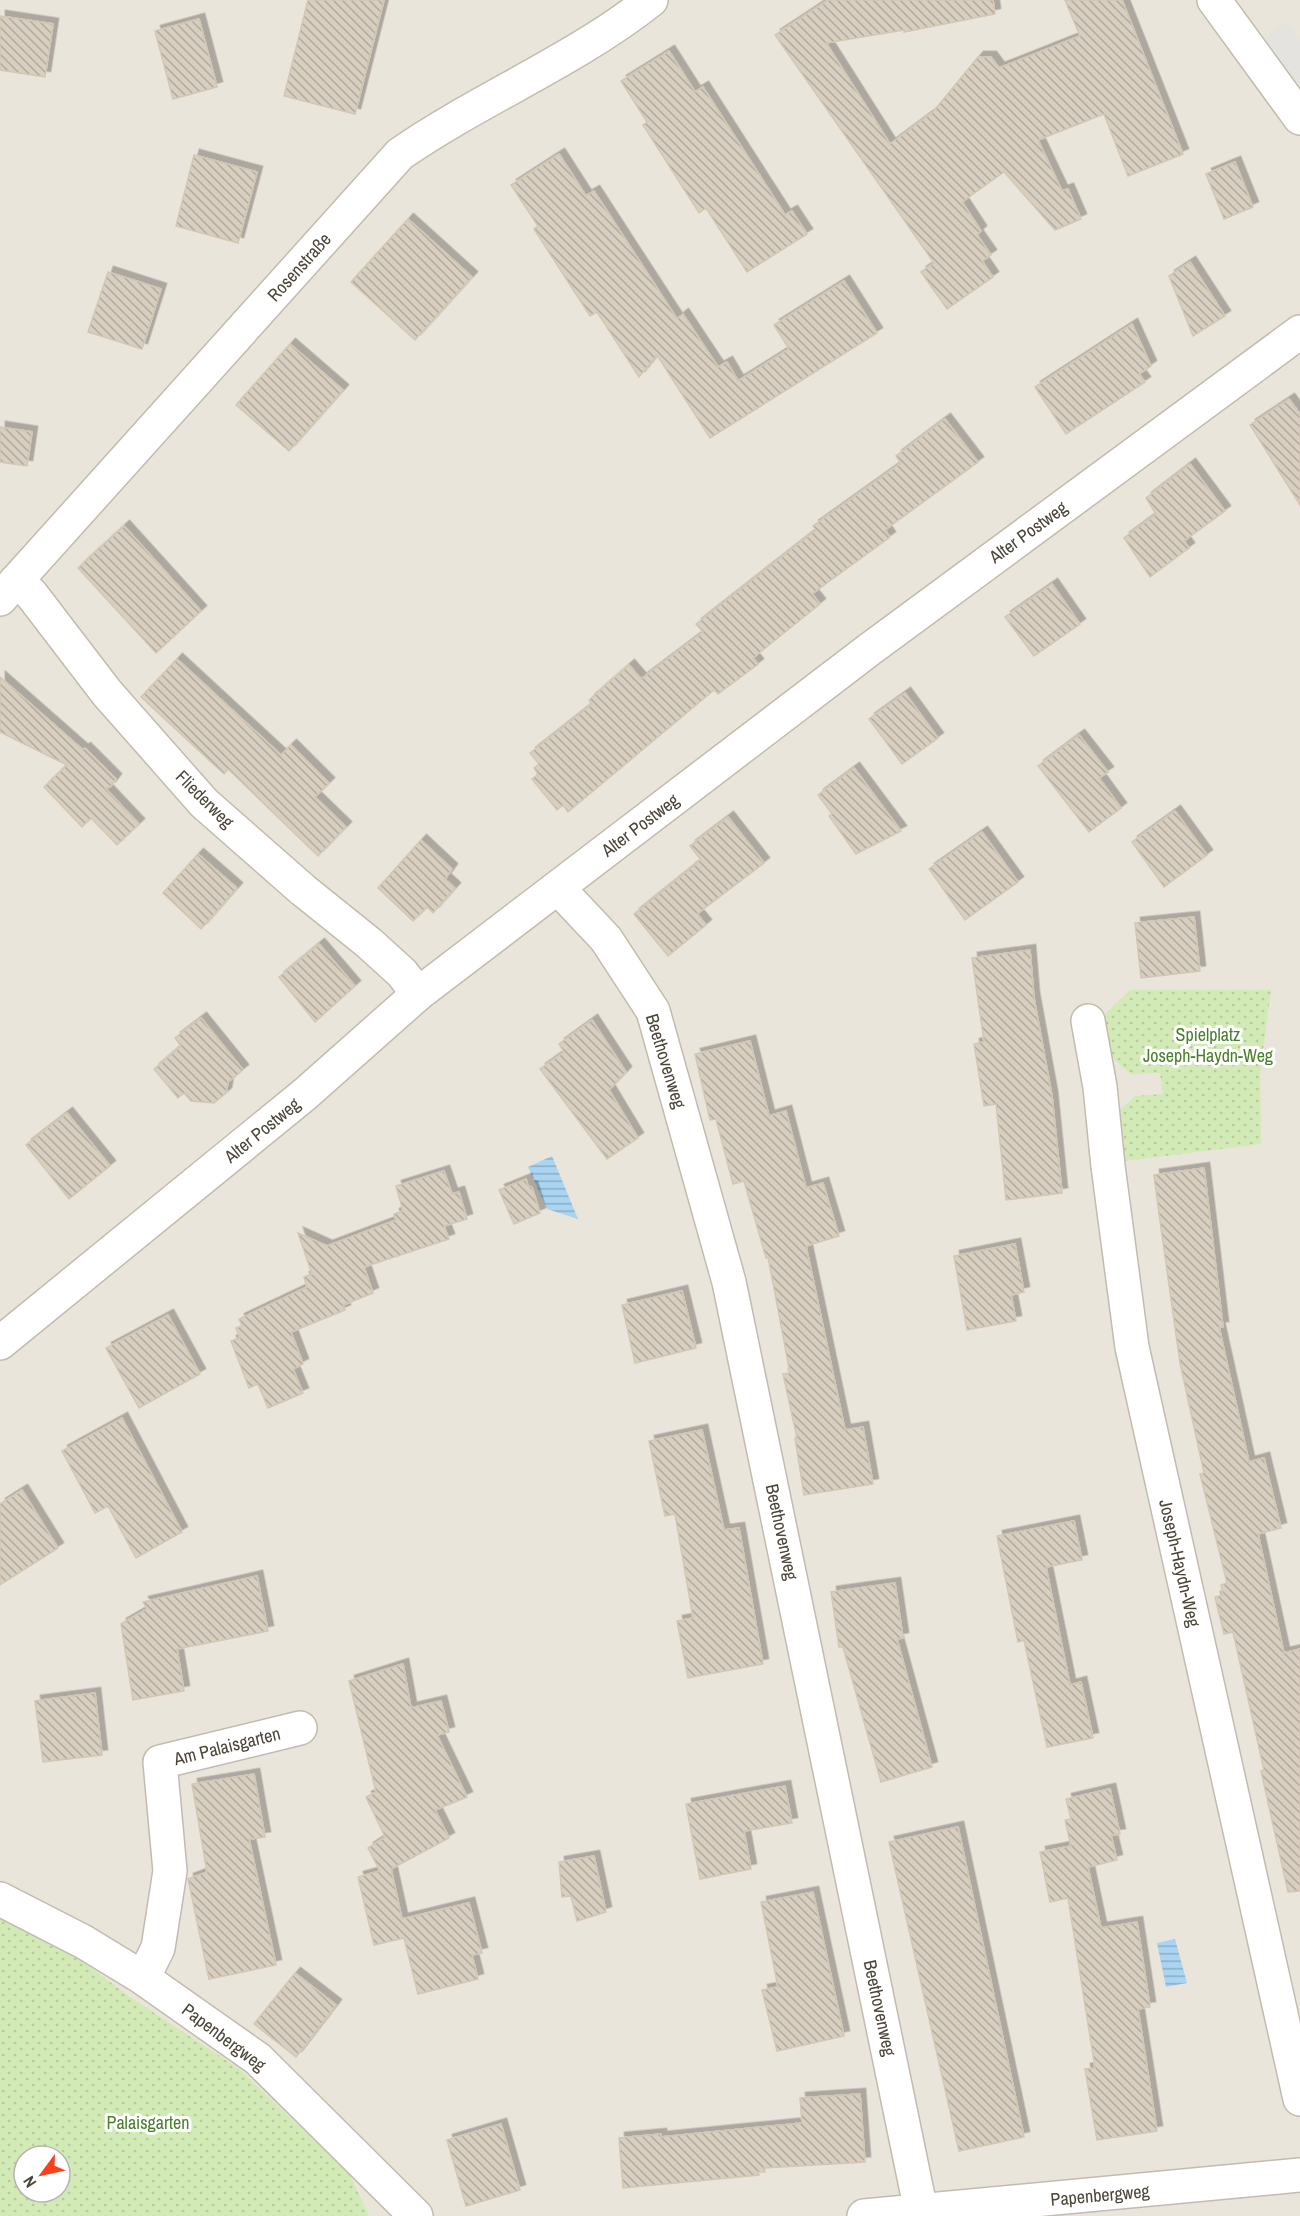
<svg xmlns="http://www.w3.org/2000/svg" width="1300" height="2216" font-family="'Archivo Narrow',sans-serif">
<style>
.residential{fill:#eae5da;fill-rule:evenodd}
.grass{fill:url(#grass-dots);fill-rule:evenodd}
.parking{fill:#e5e3e0}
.water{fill:url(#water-rules)}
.building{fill:url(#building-back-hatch);stroke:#d3c7b4;stroke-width:1.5;filter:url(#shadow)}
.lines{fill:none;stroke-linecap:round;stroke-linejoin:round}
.minor-casing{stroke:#c2bbae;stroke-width:36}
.minor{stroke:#fff;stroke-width:33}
.labels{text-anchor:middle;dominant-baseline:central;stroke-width:6;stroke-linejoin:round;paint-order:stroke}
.street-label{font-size:18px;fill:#4b4439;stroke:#fff}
.park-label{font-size:18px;fill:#4a7f2a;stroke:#fff}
</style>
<defs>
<pattern id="grass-dots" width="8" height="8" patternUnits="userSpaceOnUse" patternTransform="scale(1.5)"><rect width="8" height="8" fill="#d2eab5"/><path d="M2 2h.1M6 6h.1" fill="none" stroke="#b6ca9c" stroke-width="1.8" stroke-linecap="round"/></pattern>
<pattern id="water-rules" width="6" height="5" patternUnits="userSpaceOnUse" patternTransform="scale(1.5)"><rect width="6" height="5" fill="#a9d4f2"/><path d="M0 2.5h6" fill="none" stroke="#8caec5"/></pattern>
<pattern id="building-back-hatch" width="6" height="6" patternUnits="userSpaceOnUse" patternTransform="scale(1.5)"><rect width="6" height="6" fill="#d8cfc1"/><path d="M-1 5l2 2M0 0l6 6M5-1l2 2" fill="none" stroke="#b1aa9e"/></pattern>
<filter id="shadow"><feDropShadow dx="5.5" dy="-5.5" stdDeviation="0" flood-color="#0004"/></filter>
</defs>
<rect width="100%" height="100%" fill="#f6f3ec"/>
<path class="residential" d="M0 0H1300V2216H0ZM24 2156H60V2192H24Z"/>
<g class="grass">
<path d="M1130 990H1271L1260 1073 1261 1144 1117 1162 1112 1117 1135 1096 1163 1094 1160 1073 1131 1074 1102 1049 1098 1021Z"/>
<path d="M0 1918 69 1951 130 1997 238 2068 350 2175 369 2216H0ZM24 2156H60V2192H24Z"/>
</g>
<path class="parking" d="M1287 22 1300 40V89L1263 39Z"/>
<g class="water">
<path d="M552 1156 578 1219 547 1209 528 1167Z"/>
<path d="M1175 1939 1187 1983 1166 1987 1157 1943Z"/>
</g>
<g class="building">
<path d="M308 0H384L355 114 284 96Z"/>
<path d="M828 0H993L995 14 904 32V30L826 43 890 144 933 112 978 57H991L999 68 1080 36 1065 0H1122L1183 154 1128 176 1104 114 1038 140 1062 191 1068 189 1081 219 1055 230 1004 172 962 202 981 231 977 235 991 255 982 261 993 277 947 309 921 272 934 263 775 35Z"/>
<path d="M0 16 53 24 45 77 0 70Z"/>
<path d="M199 19 217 87 173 99 155 31Z"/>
<path d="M669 51 695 92 703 87 785 215 792 211 807 234 747 272 706 208 699 213 643 125 647 122 621 81Z"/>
<path d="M559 154 586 196 594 191 677 319 683 314 718 367 727 362 738 381 789 349 774 325 844 281 877 333 710 438 657 355 639 377 597 312 590 316 534 229 538 226 511 185Z"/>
<path d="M194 155 257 172 238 243 176 226Z"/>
<path d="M1235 162 1253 207 1224 219 1206 174Z"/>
<path d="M408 219 472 277 415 340 351 282Z"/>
<path d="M1190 262 1225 316 1193 336 1169 276Z"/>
<path d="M108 272 161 289 142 349 88 332Z"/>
<path d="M1132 324 1151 366 1139 374 1145 382 1066 434 1035 387Z"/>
<path d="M290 344 343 390 289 451 236 405Z"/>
<path d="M1289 399 1300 414V505L1250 425Z"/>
<path d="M945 419 978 462 885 530 890 537 812 594 820 604 753 658 758 664 718 694 714 690 568 812 563 805 557 810 532 779 538 774 534 768 539 764 530 753 592 704 589 700 629 665 641 679 703 632 696 624 816 530 813 526 901 463 896 456Z"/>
<path d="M0 427 32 432 27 466 0 462Z"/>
<path d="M1190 464 1225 511 1184 541 1189 548 1150 577 1124 538 1156 514 1146 498Z"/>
<path d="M124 526 201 611 156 653 78 568Z"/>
<path d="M1052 584 1080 624 1034 656 1005 617Z"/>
<path d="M177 659 281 755 291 745 329 783 315 797 346 827 318 856 228 769 224 774 141 697Z"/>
<path d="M0 677 83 750 85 748 116 779 110 787 105 788 139 824 117 845 91 818 82 827 44 787 67 765 0 732Z"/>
<path d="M905 693 938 738 902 764 869 719Z"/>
<path d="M1079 735 1108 772 1099 778 1121 808 1089 832 1038 766Z"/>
<path d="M854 768 901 831 856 854 829 816 832 814 818 795Z"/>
<path d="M1175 811 1207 855 1164 887 1132 842Z"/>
<path d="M728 817 764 863 697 914 706 925 668 956 634 914 701 860 690 846Z"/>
<path d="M982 832 1018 882 965 920 929 869Z"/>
<path d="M421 840 452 869 445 879 455 888 433 913 427 907 413 921 378 888Z"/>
<path d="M198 854 237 888 201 929 163 893Z"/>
<path d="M1194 917 1200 971 1141 978 1135 923Z"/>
<path d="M319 944 355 986 315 1022 279 977Z"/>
<path d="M1030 950 1034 998 1052 1096 1062 1193 1006 1200 996 1104 984 1106 974 1044 984 1042 972 958Z"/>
<path d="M201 1018 243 1070 228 1082 226 1093 214 1103 191 1101 184 1093 178 1098 154 1069 181 1046 175 1038Z"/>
<path d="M592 1020 626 1072 609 1090 638 1138 607 1159 540 1069 564 1052 559 1044Z"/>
<path d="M750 1041 769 1116 786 1111 806 1188 823 1183 839 1236 806 1246 845 1430 863 1427 873 1484 804 1495 795 1438H797L783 1374 790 1373 768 1257 766 1258 744 1181 733 1184 716 1119 710 1120 695 1054Z"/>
<path d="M67 1113 110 1166 69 1199 26 1145Z"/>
<path d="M1204 1168 1223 1327H1219L1249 1462 1264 1458 1281 1528 1258 1534 1284 1653 1300 1649V1891L1288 1892 1261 1771 1264 1770 1233 1632 1224 1634 1215 1597 1223 1595 1221 1585 1227 1583 1200 1474 1204 1473 1180 1363 1159 1214 1154 1175Z"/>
<path d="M444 1171 452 1194 459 1192 467 1219 444 1226 449 1239 364 1267 373 1293 343 1305 345 1310 291 1332 303 1364 293 1369 303 1393 268 1408 258 1384 249 1388 231 1341 240 1338 236 1328 242 1326 239 1319 307 1287 304 1277 312 1274 298 1233 327 1246 396 1220 394 1214 403 1211 396 1186Z"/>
<path d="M526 1179 528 1186 532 1187 540 1213 514 1224 499 1190Z"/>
<path d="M1015 1244 1024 1292 1011 1295 1016 1321 967 1330 954 1256Z"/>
<path d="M682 1291 696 1348 635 1363 622 1305Z"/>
<path d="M168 1315 200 1374 139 1408 106 1348Z"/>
<path d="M122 1418 182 1532 136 1558 108 1506 95 1513 62 1451Z"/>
<path d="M702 1430 724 1530 739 1528 763 1664 688 1678 677 1621 693 1618 675 1514 665 1516 649 1441Z"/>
<path d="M22 1490 58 1548 0 1585V1504Z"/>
<path d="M1074 1521 1082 1560 1046 1567 1070 1685 1081 1682 1093 1738 1047 1747 1024 1640 1018 1642 997 1536Z"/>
<path d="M257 1576 268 1631 177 1649 184 1691 133 1700 121 1624 147 1609 143 1602Z"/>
<path d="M895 1583 903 1638 897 1639 932 1767 881 1782 843 1647H839L831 1592Z"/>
<path d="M403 1664 411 1708 441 1701 449 1732 437 1735 467 1797 435 1810 449 1838 391 1869 402 1919 469 1903 482 1953 472 1955 478 1979 418 1994 404 1938 374 1945 358 1877 380 1871 368 1848 385 1837 366 1797 376 1792 349 1681Z"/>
<path d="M95 1693 102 1755 43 1762 35 1701Z"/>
<path d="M254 1774 265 1837 249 1839 276 1965 209 1979 188 1879 207 1872 192 1784Z"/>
<path d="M785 1786 792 1823 744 1831 751 1869 700 1879 686 1804Z"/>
<path d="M1110 1789 1120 1834 1111 1835 1117 1860 1088 1867 1101 1928 1137 1922 1150 2007 1138 2009 1157 2131 1097 2140 1085 2069 1095 2068 1068 1898 1050 1902 1040 1852 1071 1846 1065 1820 1071 1819 1066 1799Z"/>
<path d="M958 1827 1024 2137 959 2151 889 1842Z"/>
<path d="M594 1856 606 1912 577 1921 571 1896 562 1897 559 1862Z"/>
<path d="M813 1892 844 2036 777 2051 762 1990 778 1987 761 1902Z"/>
<path d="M295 1973 336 2005 296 2057 254 2024Z"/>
<path d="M860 2094 865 2162 764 2168 765 2172H758L759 2175 623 2188 619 2138 661 2134V2137L802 2123 800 2098Z"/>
<path d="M501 2124 520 2190 466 2206 447 2140Z"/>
</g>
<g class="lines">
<g class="minor-casing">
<g id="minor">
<path d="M1214 0 1300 118"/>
<path d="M17 580 32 595 107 693 204 803 303 890 369 943 402 973 418 994"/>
<path d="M0 599 400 154C481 98 574 61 651 0"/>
<path d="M558 888 606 939 653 1011 729 1282 921 2211"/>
<path d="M1088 1021 1100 1087 1108 1166 1132 1347 1300 2099"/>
<path d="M0 1343 304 1095 418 994 870 649 1300 332"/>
<path d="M0 1899 84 1942 143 1978 258 2059 416 2216"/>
<path d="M143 1978 158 1948 170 1871 160 1762 300 1728"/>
<path d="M864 2216 1300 2175"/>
</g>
</g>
<use href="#minor" class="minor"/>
</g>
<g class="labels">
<g class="street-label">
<text transform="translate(299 267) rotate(-48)">Rosenstraße</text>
<text transform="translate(1028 532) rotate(-36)">Alter Postweg</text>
<text transform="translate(205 799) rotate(45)">Fliederweg</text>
<text transform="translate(640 825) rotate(-37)">Alter Postweg</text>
<text transform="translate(666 1061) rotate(73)">Beethovenweg</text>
<text transform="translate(262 1130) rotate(-39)">Alter Postweg</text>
<text transform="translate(782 1532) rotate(78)">Beethovenweg</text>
<text transform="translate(1180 1563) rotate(77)">Joseph-Haydn-Weg</text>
<text transform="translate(227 1746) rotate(-14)">Am Palaisgarten</text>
<text transform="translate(880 2008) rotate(78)">Beethovenweg</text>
<text transform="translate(224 2037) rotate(37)">Papenbergweg</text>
<text transform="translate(1100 2195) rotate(-5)">Papenbergweg</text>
</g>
<g class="park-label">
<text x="1208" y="1034">Spielplatz<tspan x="1208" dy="21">Joseph-Haydn-Weg</tspan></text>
<text x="148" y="2122">Palaisgarten</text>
</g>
</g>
<g transform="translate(42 2174) rotate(237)"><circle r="28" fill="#ffffff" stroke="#b7b4b0" stroke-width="1.5"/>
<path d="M0-4.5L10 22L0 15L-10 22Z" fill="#fc3f1d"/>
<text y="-9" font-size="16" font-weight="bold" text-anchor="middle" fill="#4b4439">N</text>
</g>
</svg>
